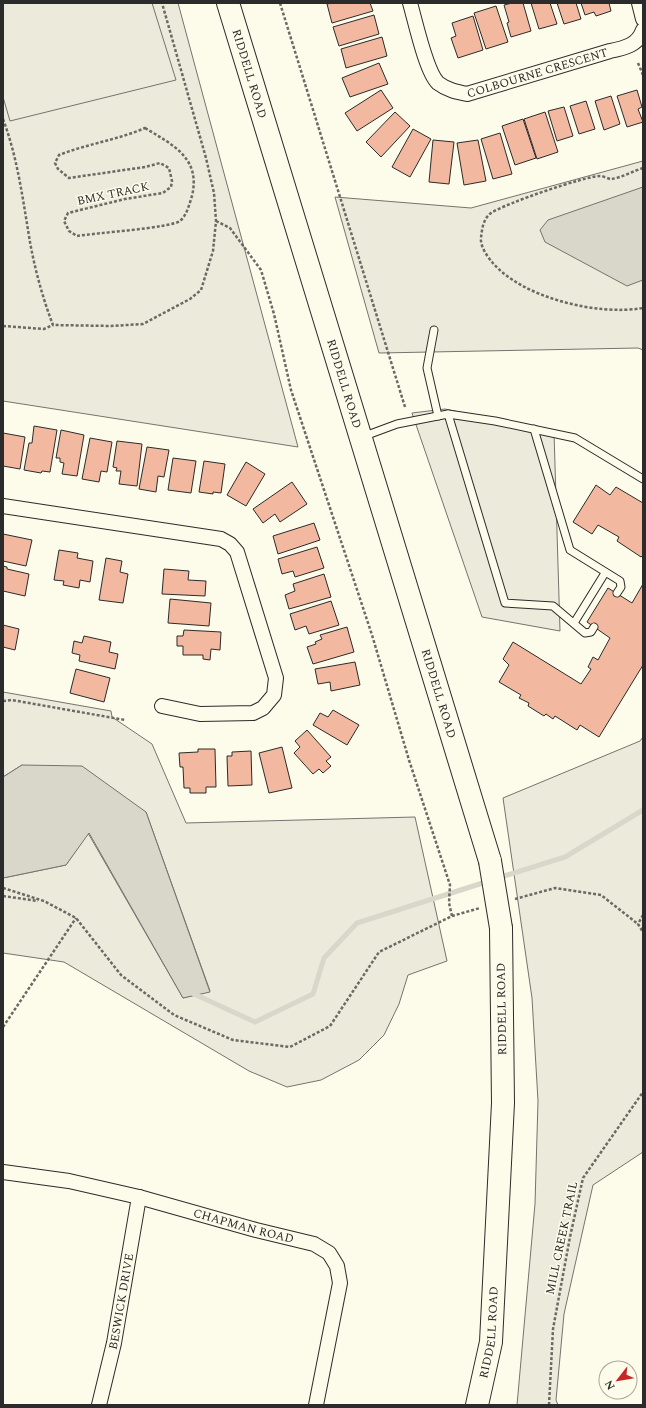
<svg xmlns="http://www.w3.org/2000/svg" width="646" height="1408" font-family="Spectral,serif">
<style>
.green{fill:#ecebdb;stroke:#74746e}
.parking{fill:#eceadb;stroke:#74746e}
.water{fill:#d8d7c9;stroke:#74746e}
.lines{fill:none;stroke-linecap:round;stroke-linejoin:round}
.stream{stroke:#d8d7c9;stroke-width:5}
.building{fill:#f2b8a0;stroke:#2b2b2b}
.lane-casing{stroke:#2b2b2b;stroke-width:9}
.street-casing{stroke:#2b2b2b;stroke-width:16}
.primary-casing{stroke:#2b2b2b;stroke-width:24}
.path{stroke:#6a6964;stroke-width:2.5;stroke-dasharray:3 2;stroke-linecap:butt}
.lane{stroke:#fdfbea;stroke-width:7}
.street{stroke:#fdfbea;stroke-width:14}
.primary{stroke:#fdfbea;stroke-width:22}
.primary-bridge-casing{stroke:#2b2b2b;stroke-width:24;stroke-linecap:butt}
.primary-bridge{stroke:#fdfbea;stroke-width:22}
.labels{text-anchor:middle;dominant-baseline:central;stroke-width:3;stroke-linejoin:round;paint-order:stroke}
.street-label{font-size:12px;fill:#2b2b2b;stroke:#fdfbea}
</style>
<rect width="100%" height="100%" fill="#fdfbea"/>
<g class="green">
<path d="M3 3H178L298 447 3 401Z"/>
<path d="M643 161V350L638 348 379 353 335 197 471 208Z"/>
<path d="M3 692 111 711 112 717 152 744 186 823 415 817 447 961 408 975 399 1004 384 1035 359 1060 321 1080 287 1087 249 1071 64 962 3 953V878L66 865 88 833 183 998 210 991 146 812 22 765 3 777Z"/>
<path d="M643 737V1152L593 1185 564 1314 556 1400 558 1405H517L535 1204 538 1101 532 998 503 798 640 741Z"/>
</g>
<g class="parking">
<path d="M3 3H152L176 80 10 121 3 97Z"/>
<path d="M445 409 554 432 560 631 482 617 412 413Z"/>
</g>
<g class="water">
<path d="M643 187V280L627 286 545 242 540 230 548 220Z"/>
<path d="M22 765 82 766 146 812 210 992 183 998 89 833 66 865 3 878V777Z"/>
</g>
<g class="lines">
<g class="stream">
<path d="M498 878 565 857 643 810"/>
<path d="M194 994 255 1022 313 994 324 958 357 923 489 881"/>
</g>
</g>
<g class="building">
<path d="M332 3H370L373 11 332 23 327 4Z"/>
<path d="M512 3H523L531 31 511 37 507 23 509 22 504 5Z"/>
<path d="M531 3H550L557 24 539 29Z"/>
<path d="M557 3H576L581 19 564 24Z"/>
<path d="M581 3H609L611 11 596 16 594 12 585 15Z"/>
<path d="M496 6 508 42 486 49 474 13Z"/>
<path d="M374 15 379 34 339 46 333 27Z"/>
<path d="M473 16 483 50 458 58 451 38 456 36 452 23Z"/>
<path d="M382 37 387 56 346 68 341 49Z"/>
<path d="M379 63 388 84 350 97 342 78Z"/>
<path d="M381 90 393 108 357 131 345 113Z"/>
<path d="M637 90 642 107 638 109 643 122 627 127 617 96Z"/>
<path d="M611 96 620 124 604 130 595 101Z"/>
<path d="M586 101 595 129 579 134 570 106Z"/>
<path d="M564 107 573 136 557 141 548 111Z"/>
<path d="M395 112 410 126 381 157 366 142Z"/>
<path d="M545 112 558 152 537 159 524 119Z"/>
<path d="M523 119 536 158 515 165 502 126Z"/>
<path d="M413 129 431 139 410 177 392 167Z"/>
<path d="M500 133 512 174 493 179 481 139Z"/>
<path d="M433 140 454 142 449 184 429 182Z"/>
<path d="M478 140 486 181 464 185 457 143Z"/>
<path d="M34 426 57 430 50 472 42 471 41 473 24 470 29 443H32Z"/>
<path d="M61 430 84 435 77 476 62 474 64 463 60 462V458H56Z"/>
<path d="M3 433 25 437 20 469 3 466Z"/>
<path d="M90 438 112 442 107 472 101 471 99 482 82 479Z"/>
<path d="M117 441 142 444 137 486 119 484 121 471H116L117 468 113 467Z"/>
<path d="M147 447 169 450 164 477 158 476 156 492 139 489Z"/>
<path d="M173 458 196 461 191 493 168 490Z"/>
<path d="M204 461 225 464 221 493 213 492V494L199 492Z"/>
<path d="M246 462 265 474 246 506 227 495Z"/>
<path d="M292 482 307 504 280 522 275 514 263 523 253 509Z"/>
<path d="M596 485 610 495 616 487 643 503V555L641 557 617 541 619 537 598 525 592 534 573 522Z"/>
<path d="M314 523 320 540 278 554 273 536Z"/>
<path d="M3 534 32 540 26 566 3 561Z"/>
<path d="M317 547 324 568 295 577 293 571 282 574 278 559Z"/>
<path d="M59 550 78 553 77 558 93 561 90 582 80 580 79 588 63 585 64 581 54 580Z"/>
<path d="M106 558 122 561 120 572 128 574 123 603 99 600Z"/>
<path d="M3 566 7 567V569L29 574 25 596 3 591Z"/>
<path d="M164 569 189 571 188 580 206 581 205 596 162 594Z"/>
<path d="M324 574 331 597 289 609 285 595 295 591 293 584Z"/>
<path d="M643 584V665L599 737 580 725 577 730 555 716 553 719 546 714 544 716 528 706 529 703 519 698 521 695 499 682 509 665 503 659 513 642 581 684 591 669 588 667 593 657 598 660 610 638 587 622 608 588 632 603Z"/>
<path d="M170 599 211 603 209 626 168 623Z"/>
<path d="M331 601 339 625 309 634 306 626 295 630 290 614Z"/>
<path d="M3 625 19 629 15 650 3 647Z"/>
<path d="M347 627 354 652 313 664 307 647 316 644 315 642 322 639 320 635Z"/>
<path d="M184 630 221 632 220 650 211 649 210 660 203 659V655H183V646H177V636H183Z"/>
<path d="M84 636 111 642 109 652 118 654 115 669 79 661 80 655 72 653 74 641 82 643Z"/>
<path d="M355 662 360 685 331 691 330 682 318 684 315 669Z"/>
<path d="M76 669 110 678 104 702 70 693Z"/>
<path d="M333 710 359 725 347 745 313 725 320 713 328 717Z"/>
<path d="M307 730 331 757 326 761 331 766 323 773 319 769 313 774 294 753 300 747 295 741Z"/>
<path d="M282 747 292 788 269 793 259 753Z"/>
<path d="M198 749H215L216 787H206V793H190V788H184L183 767H180L179 753 198 752Z"/>
<path d="M251 751 252 785 228 786 227 756H232V752Z"/>
</g>
<g class="lines">
<g class="lane-casing">
<g id="lane">
<path d="M434 330 427 368 438 416"/>
<path d="M448 414 505 603 553 606 585 633 591 632 594 627"/>
<path d="M534 429 570 550 620 581 621 587 617 593"/>
<path d="M362 437 397 424 448 414 495 421 575 438 643 479"/>
<path d="M574 623 605 573"/>
</g>
</g>
<g class="street-casing">
<g id="street">
<path id="s1" d="M410 3C415 20 426 72 438 83 447 90 457 92 467 94L610 51C625 48 638 45 643 30"/>
<path d="M639 3 643 19"/>
<path d="M3 506 221 539 230 544 237 552 276 678 274 695 263 708 253 713 200 714 162 706"/>
<path id="s2" d="M3 1172 69 1181 139 1197 256 1230 314 1244 329 1253 337 1266 340 1283 316 1405"/>
<path id="s3" d="M99 1405 114 1343 139 1197"/>
</g>
</g>
<g class="primary-casing">
<g id="primary">
<path id="s4" d="M228 3 490 861"/>
<path id="s5" d="M477 1405 491 1342 503 1103 501 928"/>
</g>
</g>
<g class="path">
<path d="M280 3 405 407"/>
<path d="M638 63 643 75"/>
<path d="M3 119C18 159 23 201 30 242 35 270 43 299 53 325L111 326 143 324 190 299 201 290 213 251 216 221 214 193 206 158 162 3"/>
<path d="M145 128C173 145 201 158 192 196 189 205 187 215 180 221 170 228 95 233 77 236L69 231 64 221 68 213 125 199 163 193 171 187 172 181 169 168 160 163 145 167 69 178 58 169 55 163 59 155C87 144 117 140 145 128Z"/>
<path d="M643 168C633 171 621 178 611 179 608 179 604 176 600 176 585 176 504 204 491 213 483 219 482 229 481 238 480 246 487 256 492 262 522 298 598 316 643 308"/>
<path d="M216 221 230 228 261 270 274 314 291 390 372 635 409 760 450 885 449 903 452 916"/>
<path d="M3 326 44 329 53 325"/>
<path d="M3 701 12 700 125 720"/>
<path d="M3 888 44 901 76 918 121 975 174 1015 233 1040 290 1047 330 1026 379 952 452 916 480 908"/>
<path d="M3 896 38 901"/>
<path d="M515 899 555 888 601 895 638 924"/>
<path d="M643 915 638 924 643 932"/>
<path d="M3 1027 76 918"/>
<path d="M549 1405 553 1329 570 1237 583 1178 643 1092"/>
</g>
<use href="#lane" class="lane"/>
<use href="#street" class="street"/>
<use href="#primary" class="primary"/>
<g class="primary-bridge-casing">
<path id="primary-bridge" d="M490 861 501 928"/>
</g>
<use href="#primary-bridge" class="primary-bridge"/>
</g>
<g class="labels">
<g class="street-label">
<text stroke="none"><textPath href="#s1" startOffset="190">COLBOURNE CRESCENT</textPath></text>
<text stroke="none"><textPath href="#s4" startOffset="74">RIDDELL ROAD</textPath></text>
<text transform="translate(113 194) rotate(-12)">BMX TRACK</text>
<text stroke="none"><textPath href="#s4" startOffset="398">RIDDELL ROAD</textPath></text>
<text stroke="none"><textPath href="#s4" startOffset="722">RIDDELL ROAD</textPath></text>
<text transform="translate(502 1009) rotate(-91)">RIDDELL ROAD</text>
<text stroke="none"><textPath href="#s2" startOffset="247">CHAPMAN ROAD</textPath></text>
<text transform="translate(562 1238) rotate(-78)">MILL CREEK TRAIL</text>
<text stroke="none"><textPath href="#s3" startOffset="106">BESWICK DRIVE</textPath></text>
<text stroke="none"><textPath href="#s5" startOffset="74">RIDDELL ROAD</textPath></text>
</g>
</g>
<rect width="646" height="1408" fill="none" stroke="#2b2b2b" stroke-width="8"/>
<g transform="translate(618 1380) rotate(239)"><circle r="19" fill="#fdfbea" stroke="#a9a89e"/>
<path d="M0-3L7 15L0 10L-7 15Z" fill="#c62828"/>
<text y="-6" font-size="11" font-weight="bold" text-anchor="middle" fill="#2b2b2b">N</text>
</g>
</svg>
